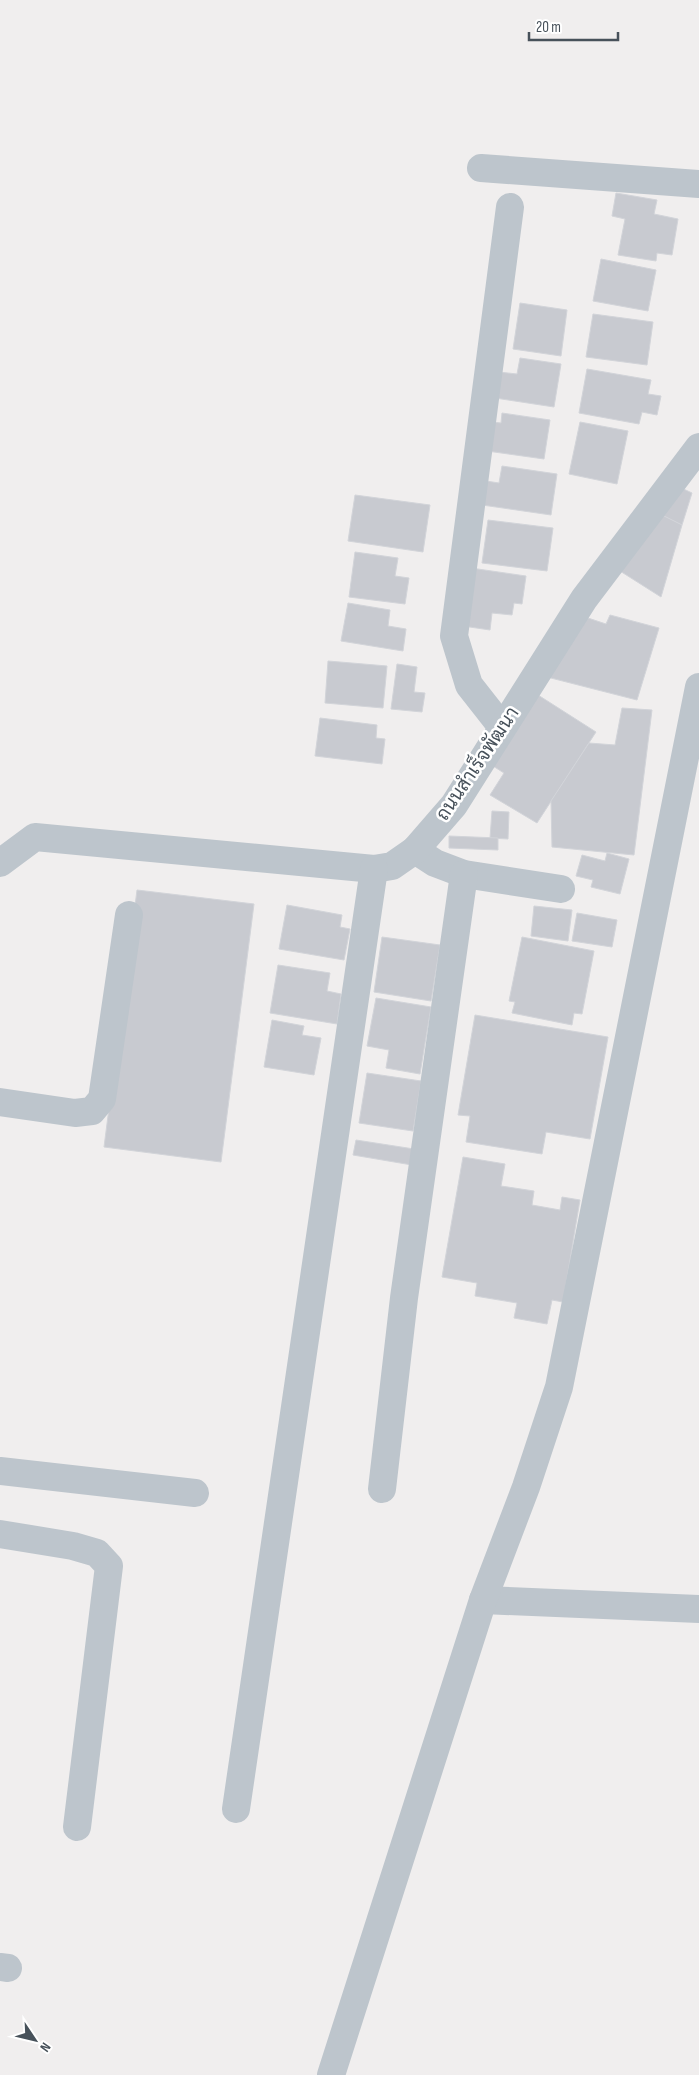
<svg xmlns="http://www.w3.org/2000/svg" width="699" height="2075" font-family="'Sofia Sans Condensed',Sarabun,sans-serif">
<style>
.building{fill:#c8cad0;stroke:#d2d4d9}
.lines{fill:none;stroke-linecap:round;stroke-linejoin:round}
.minor{stroke:#bdc5cc;stroke-width:28}
.labels{text-anchor:middle;dominant-baseline:central;stroke-width:5;stroke-linejoin:round;paint-order:stroke}
.street-label{font-size:19px;fill:#47515a;stroke:#fff}
</style>
<rect width="100%" height="100%" fill="#f0eeee"/>
<g class="building">
<path d="M616 193 657 200 654 214 678 219 672 255 657 253 656 261 618 255 625 219 612 216Z"/>
<path d="M601 259 656 270 648 311 593 301Z"/>
<path d="M520 303 567 310 561 356 513 349Z"/>
<path d="M593 314 653 322 647 365 586 357Z"/>
<path d="M520 358 561 364 554 407 495 398 499 372 517 374Z"/>
<path d="M587 369 651 380 648 394 661 396 657 415 642 412 639 424 579 413Z"/>
<path d="M502 413 550 420 544 459 487 451 492 422 501 423Z"/>
<path d="M580 422 628 431 617 484 569 474Z"/>
<path d="M502 466 557 474 551 515 482 505 486 481 499 483Z"/>
<path d="M675 485 692 493 682 525 658 513Z"/>
<path d="M355 495 430 505 423 552 348 541Z"/>
<path d="M658 513 682 525 661 597 620 571Z"/>
<path d="M488 520 553 528 547 571 482 563Z"/>
<path d="M355 552 398 558 395 576 409 578 405 604 349 597Z"/>
<path d="M471 568 526 576 522 604 514 603 512 615 492 613 490 630 463 626Z"/>
<path d="M348 603 390 610 388 626 406 629 403 651 341 641Z"/>
<path d="M610 615 659 628 637 700 547 677 585 617 606 624Z"/>
<path d="M328 661 387 666 383 708 325 703Z"/>
<path d="M397 664 417 667 414 692 425 693 422 712 391 709Z"/>
<path d="M538 695 596 732 537 823 490 795 504 773 493 766Z"/>
<path d="M622 708 652 710 634 855 552 847 551 801 589 743 615 745Z"/>
<path d="M320 718 377 725 376 738 385 739 382 764 315 756Z"/>
<path d="M492 811 509 812 508 839 490 838Z"/>
<path d="M449 836 498 838V850L449 848Z"/>
<path d="M607 853 629 859 620 894 591 887 593 880 576 876 582 855 605 861Z"/>
<path d="M137 890 254 904 221 1162 104 1147Z"/>
<path d="M287 905 342 915 340 927 350 929 344 960 279 949Z"/>
<path d="M534 906 572 910 568 941 531 936Z"/>
<path d="M577 913 617 920 612 947 572 941Z"/>
<path d="M382 937 440 945 431 1001 374 992Z"/>
<path d="M522 937 594 951 582 1014 574 1013 572 1025 512 1013 515 1002 509 1001Z"/>
<path d="M278 965 330 973 327 991 341 994 337 1024 270 1013Z"/>
<path d="M376 998 431 1007 420 1074 386 1068 389 1050 367 1046Z"/>
<path d="M475 1015 608 1037 590 1139 546 1132 542 1154 466 1142 470 1116 458 1115Z"/>
<path d="M272 1020 304 1026 302 1035 321 1038 314 1075 264 1067Z"/>
<path d="M367 1073 421 1081 413 1131 359 1123Z"/>
<path d="M356 1140 414 1149 412 1165 353 1155Z"/>
<path d="M463 1157 505 1164 501 1186 534 1191 532 1205 560 1210 562 1197 580 1200 563 1302 552 1300 547 1324 514 1318 517 1303 475 1296 477 1283 442 1277Z"/>
</g>
<g class="lines">
<g class="minor">
<path d="M481 168 699 184"/>
<path d="M502 727 469 685 454 636 510 207"/>
<path d="M415 850 435 863 464 874 561 889"/>
<path d="M0 863 35 837 374 869 392 866 415 850 454 805 584 599 699 447"/>
<path d="M0 1102 75 1113 92 1111 102 1099 129 915"/>
<path d="M0 1471 195 1493"/>
<path d="M382 1489 404 1298 464 874"/>
<path d="M0 1534 73 1546 97 1553 109 1566 77 1827"/>
<path d="M483 1600 699 1609"/>
<path d="M236 1809 374 869"/>
<path d="M0 1967 8 1968"/>
<path d="M331 2075 483 1600 526 1487 559 1387 699 687"/>
</g>
</g>
<g class="labels">
<g class="street-label">
<text transform="translate(478 764) rotate(-56)">ถนนสำเร็จพัฒนา</text>
</g>
</g>
<g transform="translate(35 2040) rotate(125)" stroke="#ffffff" stroke-width="4" paint-order="stroke">
<path d="M0-4L9 19L0 12L-9 19Z" fill="#47515a"/>
<text y="-8" font-size="14" font-weight="bold" text-anchor="middle" fill="#47515a">N</text>
</g>
<path d="M529 32v8h89v-8" fill="none" stroke="#47515a" stroke-width="2.5"/>
<text x="536" y="32" font-size="15" fill="#47515a" stroke="#ffffff" stroke-width="4" paint-order="stroke">20 m</text>
</svg>
